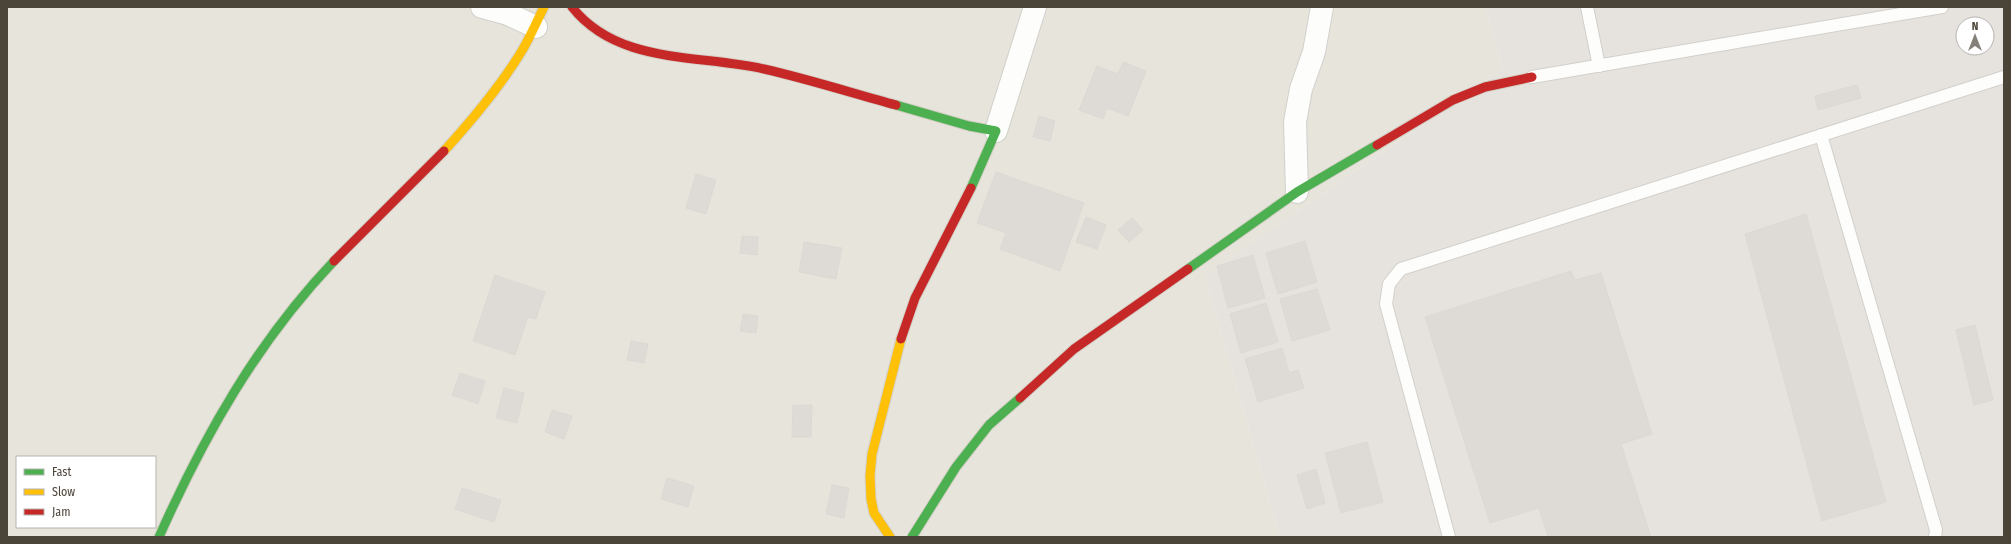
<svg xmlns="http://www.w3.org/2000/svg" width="2011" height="544" font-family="'Fira Sans Condensed',sans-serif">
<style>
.residential{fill:#e7e4dc;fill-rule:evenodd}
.industrial{fill:#e6e2de;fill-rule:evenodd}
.building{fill:#dedbd6;stroke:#dcd9d4}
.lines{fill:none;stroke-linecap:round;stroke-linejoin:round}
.lane-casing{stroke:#d2d0cb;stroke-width:14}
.street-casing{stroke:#d2d0cb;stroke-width:24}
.fast-casing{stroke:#d3cfc5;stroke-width:11}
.slow-casing{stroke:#d3cfc5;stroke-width:11}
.jam-casing{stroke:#d3cfc5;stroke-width:11}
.lane{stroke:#fdfdfc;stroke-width:12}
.street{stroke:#fdfdfc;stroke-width:22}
.fast{stroke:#4caf50;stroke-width:9}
.slow{stroke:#ffc107;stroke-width:9}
.jam{stroke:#c62828;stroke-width:9}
</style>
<rect width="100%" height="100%" fill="#f4f2ee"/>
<path class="residential" d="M7 7H1485L1503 69 1205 276 1280 537H7ZM17 457H155V527H17Z"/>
<path class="industrial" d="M1485 7H2004V537H1280L1205 276 1503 69ZM1963 24H1987V48H1963Z"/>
<g class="building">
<path d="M1123 62 1146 71 1128 116 1107 108 1103 119 1079 110 1097 66 1118 74Z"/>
<path d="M1857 85 1861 98 1818 110 1815 96Z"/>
<path d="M1039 116 1055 121 1050 141 1033 137Z"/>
<path d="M996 172 1084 203 1060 271 1000 249 1006 233 977 223Z"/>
<path d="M696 174 716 180 706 214 686 208Z"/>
<path d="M1806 214 1886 502 1822 521 1745 234Z"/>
<path d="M1086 217 1106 225 1097 249 1076 242Z"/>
<path d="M1132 218 1143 230 1129 242 1118 230Z"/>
<path d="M742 236 758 237 757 255 740 253Z"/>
<path d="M1305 241 1317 282 1278 294 1266 253Z"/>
<path d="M804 242 842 248 836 279 799 272Z"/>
<path d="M1253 255 1265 298 1228 308 1217 266Z"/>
<path d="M1571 271 1575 280 1601 273 1652 434 1621 444 1651 537H1548L1539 508 1490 523 1425 317Z"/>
<path d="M495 275 545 292 536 319 528 317 515 355 473 341Z"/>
<path d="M1317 289 1330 330 1292 341 1280 299Z"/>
<path d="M1266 303 1278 342 1241 353 1230 314Z"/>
<path d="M743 314 758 316 756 333 740 331Z"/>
<path d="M1975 325 1993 400 1974 405 1956 330Z"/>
<path d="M631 341 648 344 644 363 627 360Z"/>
<path d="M1282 348 1289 373 1298 370 1304 388 1258 402 1245 359Z"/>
<path d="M460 373 485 381 478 404 452 395Z"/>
<path d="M504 388 524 393 517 423 496 418Z"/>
<path d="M793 405H812L811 437H792Z"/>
<path d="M552 410 572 416 564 439 545 432Z"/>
<path d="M1367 442 1383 502 1341 513 1325 453Z"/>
<path d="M1316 469 1325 503 1307 509 1297 475Z"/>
<path d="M667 478 694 486 688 507 661 499Z"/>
<path d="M832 485 849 488 844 518 826 514Z"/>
<path d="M462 488 501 500 494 522 455 509Z"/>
</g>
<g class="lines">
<g class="lane-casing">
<g id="lane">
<path d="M1587 7 1599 66"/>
<path d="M1532 77 1942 7"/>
<path d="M1821 135 1936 530 1935 537"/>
<path d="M1449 537 1386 304 1389 284 1401 269 2004 77"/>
</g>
</g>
<g class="street-casing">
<g id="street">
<path d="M482 7 508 14 536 27"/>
<path d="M996 131 1035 7"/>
<path d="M1297 192 1295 122 1301 89 1314 52 1322 7"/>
</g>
</g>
<g class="fast-casing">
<g id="fast">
<path d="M896 105 969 126 996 131 971 188"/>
<path d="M1188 269 1297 192 1377 145"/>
<path d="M159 537C204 436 257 342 334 261"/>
<path d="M912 537 956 467 989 425 1020 398"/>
</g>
</g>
<g class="slow-casing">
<g id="slow">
<path d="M444 151C473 119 501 86 523 49 531 35 537 21 544 7"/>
<path d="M890 537 874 513 871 499 870 476 872 454 901 339"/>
</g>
</g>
<g class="jam-casing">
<g id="jam">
<path d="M572 7C618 65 698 54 764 69 808 79 852 93 896 105"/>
<path d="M1377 145 1453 100 1485 87 1532 77"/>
<path d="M334 261 444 151"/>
<path d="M901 339 915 298 971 188"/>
<path d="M1020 398 1074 349 1188 269"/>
</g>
</g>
<use href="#lane" class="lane"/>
<use href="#street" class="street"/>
<use href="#fast" class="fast"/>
<use href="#slow" class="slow"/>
<use href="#jam" class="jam"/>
</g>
<rect width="2011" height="544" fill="none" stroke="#4b4439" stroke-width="16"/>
<rect x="16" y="456" width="140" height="72" fill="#ffffff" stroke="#b7b4b0"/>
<rect x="24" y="469" width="20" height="6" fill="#4caf50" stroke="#b7b4b0"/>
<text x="52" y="476" font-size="12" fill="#4b4439">Fast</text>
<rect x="24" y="489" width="20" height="6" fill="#ffc107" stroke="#b7b4b0"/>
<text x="52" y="496" font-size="12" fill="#4b4439">Slow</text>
<rect x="24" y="509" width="20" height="6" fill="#c62828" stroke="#b7b4b0"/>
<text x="52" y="516" font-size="12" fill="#4b4439">Jam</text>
<g transform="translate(1975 36)"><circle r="19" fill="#ffffff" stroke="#b7b4b0"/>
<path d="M0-3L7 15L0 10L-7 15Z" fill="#868178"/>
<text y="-6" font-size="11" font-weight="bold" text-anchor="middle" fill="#4b4439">N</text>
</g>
</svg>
